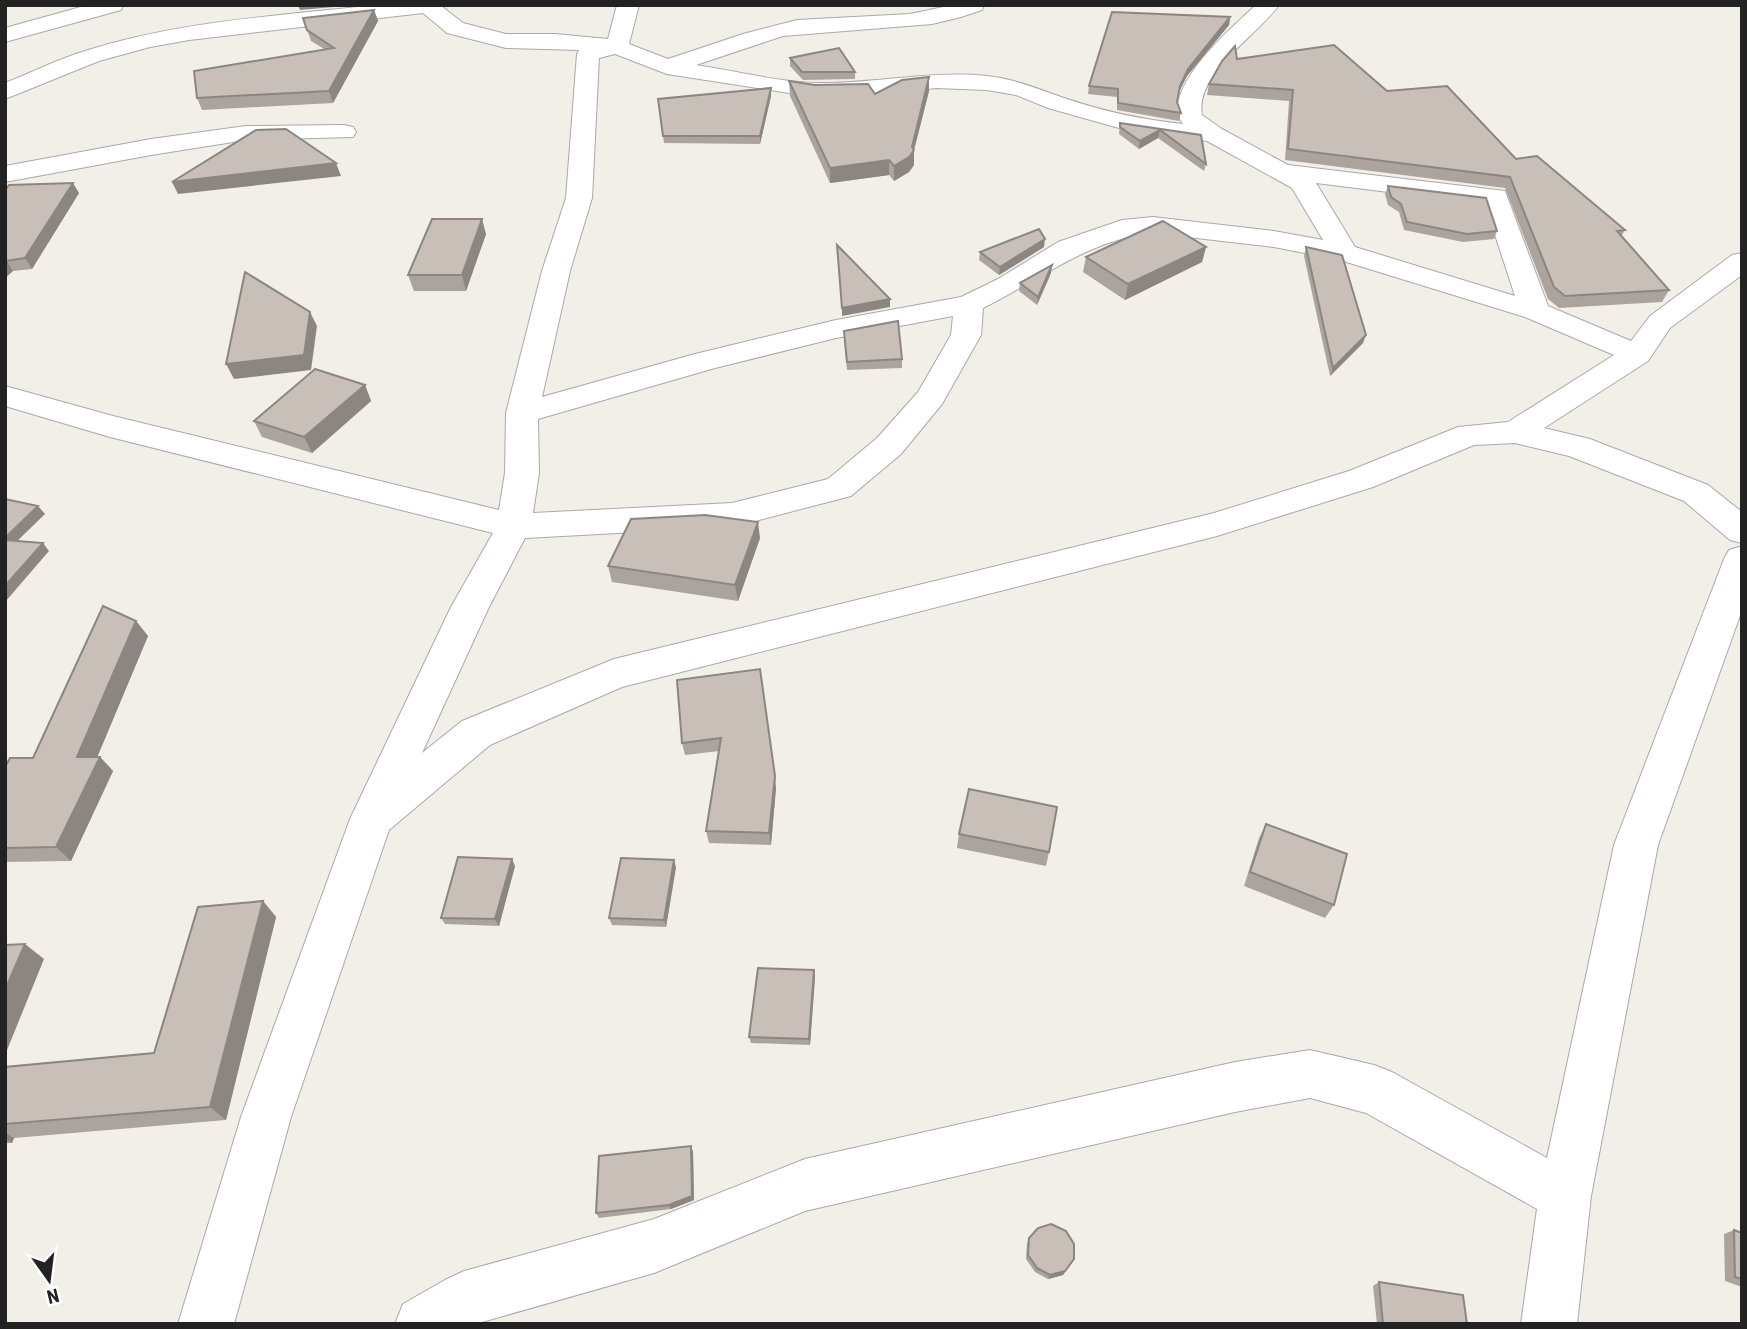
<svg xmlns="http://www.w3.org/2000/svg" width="1747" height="1329" font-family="'Roboto Condensed',sans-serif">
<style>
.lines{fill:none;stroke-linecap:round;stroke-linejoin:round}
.minor-casing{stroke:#a9a9a9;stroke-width:2}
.minor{fill:#fff;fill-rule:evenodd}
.wall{fill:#aba49e}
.shaded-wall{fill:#8b8681}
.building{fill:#c7bfb8;stroke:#8b8681;stroke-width:2}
</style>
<rect width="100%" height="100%" fill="#f2efe9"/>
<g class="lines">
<g class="minor-casing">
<g id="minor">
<path d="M88 5H123L121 10 5 42V28Z"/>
<path d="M376 5H440L463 23 506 34H555L608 39 617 5H639L629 44 668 59 743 34 797 20 910 14 953 5H984L982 10 961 17 932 24 783 36 696 65C736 71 778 82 817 83 874 84 931 70 987 76 1015 79 1038 89 1064 98 1102 111 1143 120 1183 124 1158 91 1233 26 1256 5H1279C1258 35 1194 74 1202 115L1222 129 1288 165 1505 191 1548 306 1631 341 1650 316 1732 255 1742 253V275L1670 328 1648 361 1544 428 1590 439 1708 485 1742 512V543L1730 540 1684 501 1569 456 1515 443 1474 445 1373 487 1217 536 622 687 490 745 389 830 291 1117 234 1324H178L241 1117 350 819 451 607 493 533 110 437 5 406V386L113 416 499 510 505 473 506 413 542 271 566 198 577 54 579 50 506 48 447 33 423 13 189 40 150 47 99 61 5 99V83C31 73 58 59 85 51 179 21 279 16 376 5ZM615 54 667 74 815 97 876 95 936 88 987 90 1016 95 1048 108 1119 128 1207 141 1292 188 1323 240 1274 231 1153 217 1122 220 1058 242 998 279 961 297 836 320 695 354 542 397 570 271 592 198 599 58ZM1316 183 1485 204 1515 296 1355 247ZM1153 233 1274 247 1340 260 1525 317 1614 355 1508 422 1458 427 1349 471 1214 513 614 659 462 721 422 753 489 607 525 538 732 527 851 496 901 454 942 404 981 335 983 308C1040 280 1089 239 1153 233ZM953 316 951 335 918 392 877 438 828 479 732 503 533 513 539 473 538 419 715 368 836 338Z"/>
<path d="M344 125 353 127 356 132 353 137 246 140 151 155 5 182V166L151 139 246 126Z"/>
<path d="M1742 546V610L1658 845 1591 1196 1577 1324H1521L1537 1209 1366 1113 1310 1098 1235 1112 805 1211 654 1273 475 1324H395L403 1304 445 1280 464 1271 654 1219 805 1159 1235 1062 1310 1050 1374 1065 1392 1072 1547 1158 1614 845 1724 559 1729 550Z"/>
</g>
</g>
<use href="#minor" class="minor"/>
</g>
<g class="wall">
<path d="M374 10 378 21 333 103 202 110 197 98 324 49 311 41 303 18Z"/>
<path d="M1230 17 1229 25 1187 76 1178 93 1177 102 1181 113 1179 121 1117 110V97L1088 94 1089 86Z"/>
<path d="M790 58 855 72V79L803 80 790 66Z"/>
<path d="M1237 59 1387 91 1516 159 1625 230 1621 237 1669 290 1662 302 1559 308 1548 299 1505 188 1285 160 1289 101 1207 95 1209 84Z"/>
<path d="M929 77V91L914 150V165L909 172 894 181 889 175 830 183 790 96 789 81 875 94Z"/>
<path d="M771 96 760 144 664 143 658 99Z"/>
<path d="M1120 123 1201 135 1206 164 1204 171 1158 138 1139 149 1119 134Z"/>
<path d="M1388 186 1497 231 1494 239 1463 242 1404 230 1399 212 1388 205 1385 194Z"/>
<path d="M5 190 79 193 32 269 13 271 5 278Z"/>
<path d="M486 234 466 291H414L408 275Z"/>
<path d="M1044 247 999 275 979 260 980 252Z"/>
<path d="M1206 247 1202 262 1125 300 1083 272 1086 257Z"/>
<path d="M1306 247 1363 343 1330 376 1304 256Z"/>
<path d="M1051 273 1037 305 1019 291 1020 283Z"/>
<path d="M844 339 902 359V368L847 370Z"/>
<path d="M365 385 371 401 312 453 262 437 254 421Z"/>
<path d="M760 538 738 601 612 582 608 566Z"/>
<path d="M136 621 148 636 97 757H100L113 771 71 861 5 862V767L33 758Z"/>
<path d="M677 680 776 788 771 845 709 843 706 831 719 751 685 755 682 743Z"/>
<path d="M1266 824 1334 905 1325 918 1244 886 1259 838Z"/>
<path d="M959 834 1049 852 1046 866 957 848Z"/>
<path d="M515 866 499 926 445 924 441 918Z"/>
<path d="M676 867 666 927 612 925 609 918Z"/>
<path d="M263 901 276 917 226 1120 14 1138 12 1143H5V1067L154 1053Z"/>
<path d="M815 977 810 1045 751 1043 749 1037Z"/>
<path d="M691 1146 693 1152 694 1200 671 1209 599 1218 596 1213Z"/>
<path d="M1734 1230 1742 1233V1287L1725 1281 1724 1234Z"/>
<path d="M1029 1238 1071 1263 1063 1275 1048 1279 1035 1272 1026 1259 1027 1243Z"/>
<path d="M1379 1282 1467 1324H1377L1373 1286Z"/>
</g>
<g class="shaded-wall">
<path d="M298 5H356L300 10Z"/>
<path d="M374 10 378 21 333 103 329 91Z"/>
<path d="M1230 17 1229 25 1187 76 1178 94 1180 86 1188 69Z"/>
<path d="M929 77V91L914 150V165L909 172 894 181V166L912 147Z"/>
<path d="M771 88V96L760 144V136Z"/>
<path d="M1160 130 1158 138 1139 149 1140 141Z"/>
<path d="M889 160V175L830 183V168Z"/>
<path d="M336 163 341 176 178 194 172 182Z"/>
<path d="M73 183 79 193 32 269 25 258Z"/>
<path d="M482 219 486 234 466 291 462 275Z"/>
<path d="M1045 239 1044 247 999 275 1000 267Z"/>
<path d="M1206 247 1202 262 1125 300 1128 284Z"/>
<path d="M6 260 13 271 5 278V261Z"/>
<path d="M1052 265 1051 273 1037 305 1038 297Z"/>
<path d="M890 299V307L842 316V308Z"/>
<path d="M310 312 317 326 311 370 234 379 226 364Z"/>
<path d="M1366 335 1363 343 1330 376 1333 368Z"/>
<path d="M365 385 371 401 312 453 304 437Z"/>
<path d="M38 506 45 514 10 548 5 542V538Z"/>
<path d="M758 522 760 538 738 601 735 585Z"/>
<path d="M43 543 49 551 5 602V586Z"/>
<path d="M136 621 148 636 91 772 77 757Z"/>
<path d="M100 757 113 771 71 861 56 847Z"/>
<path d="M775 776 776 788 771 845 769 833Z"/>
<path d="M512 859 515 866 499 926 495 919Z"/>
<path d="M674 860 676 867 666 927 664 920Z"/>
<path d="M263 901 276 917 226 1120 210 1107Z"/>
<path d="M25 944 44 959 5 1055V990Z"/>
<path d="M814 970 815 977 810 1045 809 1039Z"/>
<path d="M5 1133 14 1138 12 1143 5 1139Z"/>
<path d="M691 1146 693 1152 694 1200 671 1209 669 1205Z"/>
<path d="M1074 1259 1063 1275 1048 1279 1050 1275Z"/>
</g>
<g class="building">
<path d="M374 10 329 91 197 98 194 71 334 48 307 30 303 18Z"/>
<path d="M1112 12 1230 17 1188 69 1180 86 1177 102 1181 113 1118 103V89L1089 86Z"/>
<path d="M1334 45 1387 91 1447 86 1516 159 1537 156 1625 230 1617 231 1669 290 1565 296 1554 287 1510 177 1288 149 1293 90 1209 84 1222 61 1235 46 1237 59Z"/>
<path d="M839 48 855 72H802L790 58Z"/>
<path d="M929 77 912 147 914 150 909 157 894 166 889 160 830 168 789 81 815 85 868 84 875 94 902 80Z"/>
<path d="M771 88 760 136H663L658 99Z"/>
<path d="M1120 123 1201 135 1206 164 1160 130 1140 141 1120 127Z"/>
<path d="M286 129 336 163 172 182 256 130Z"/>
<path d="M73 183 25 258 5 261V190L9 185Z"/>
<path d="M1388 186 1486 198 1497 231 1467 234 1407 222 1401 204 1391 197Z"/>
<path d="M432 219H482L462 275H408Z"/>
<path d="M1163 221 1206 247 1128 284 1086 257Z"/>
<path d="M1039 229 1045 239 1000 267 980 252Z"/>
<path d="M837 245 890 299 842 308Z"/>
<path d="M1306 247 1342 255 1366 335 1333 368Z"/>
<path d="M1052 265 1038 297 1020 283Z"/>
<path d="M245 272 310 312 304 355 226 364Z"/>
<path d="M898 321 902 359 847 362 844 331Z"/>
<path d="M315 369 365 385 304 437 254 421Z"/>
<path d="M5 499 38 506 5 538Z"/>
<path d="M705 515 758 522 735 585 608 566 631 519Z"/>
<path d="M5 540 43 543 5 586Z"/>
<path d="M103 606 136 621 77 757H100L56 847 5 848V767L10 758H33Z"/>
<path d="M760 669 775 776 769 833 706 831 721 738 682 743 677 680Z"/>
<path d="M969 789 1057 807 1049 852 959 834Z"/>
<path d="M1266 824 1347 854 1334 905 1250 872Z"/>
<path d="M458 857 512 859 495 919 441 918Z"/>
<path d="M621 858 674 860 664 920 609 918Z"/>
<path d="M263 901 210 1107 5 1124V1067L154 1053 198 907Z"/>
<path d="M25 944 5 990V945Z"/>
<path d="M758 968 814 970 809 1039 749 1037Z"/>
<path d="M691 1146 692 1196 669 1205 596 1213 599 1156Z"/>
<path d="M1051 1224 1066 1231 1074 1244V1259L1065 1271 1050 1275 1037 1268 1028 1255 1029 1238 1038 1228Z"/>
<path d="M1734 1230 1742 1233V1279L1735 1277Z"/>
<path d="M1379 1282 1463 1295 1467 1324H1383Z"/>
</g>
<rect width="1747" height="1329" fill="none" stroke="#222222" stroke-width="14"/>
<g transform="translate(49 1280) rotate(166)" stroke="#ffffff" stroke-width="5" paint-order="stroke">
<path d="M0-5L12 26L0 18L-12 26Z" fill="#222222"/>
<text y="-10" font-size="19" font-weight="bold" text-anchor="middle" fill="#222222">N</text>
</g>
</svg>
